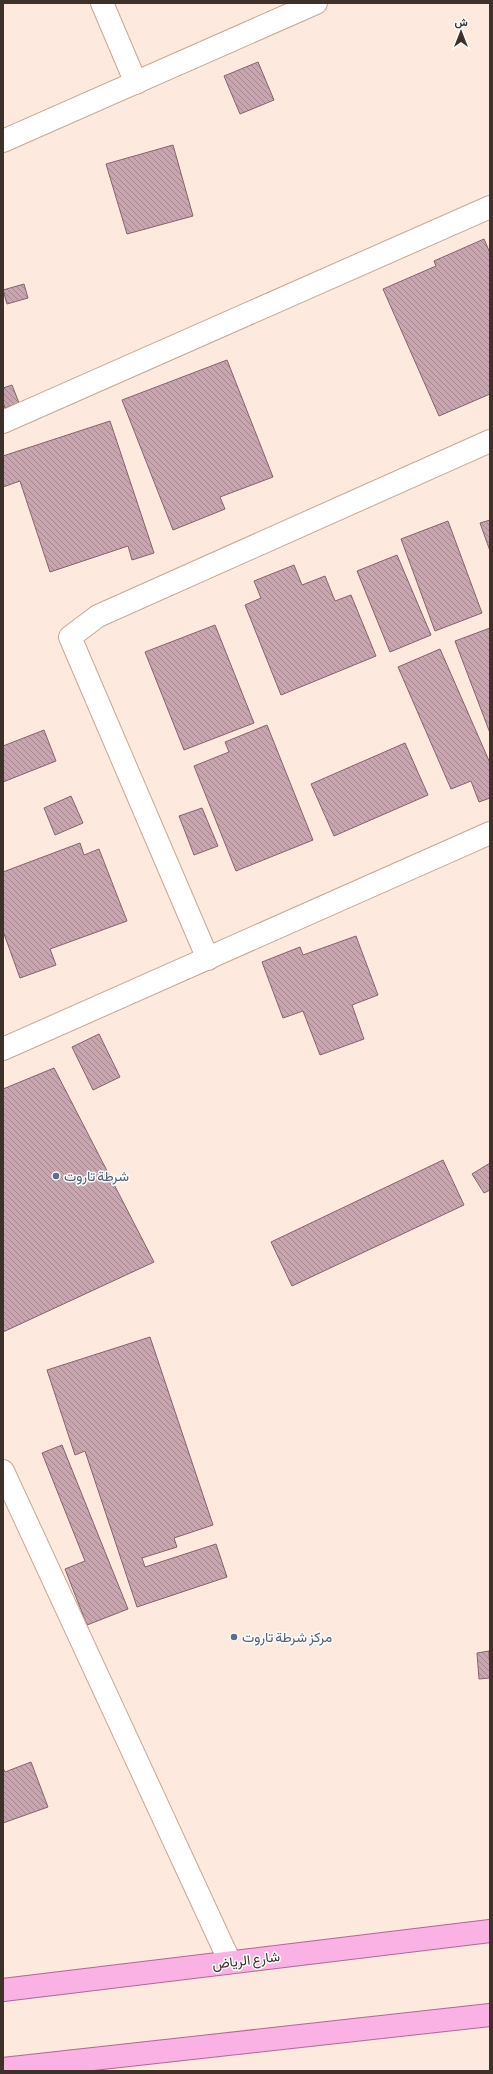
<svg xmlns="http://www.w3.org/2000/svg" width="493" height="2074" font-family="'Asap Condensed',Vazirmatn,sans-serif">
<style>
.building{fill:url(#building-back-hatch);stroke:#85636e}
.lines{fill:none;stroke-linecap:round;stroke-linejoin:round}
.minor-casing{stroke:#c7a794;stroke-width:24}
.primary-casing{stroke:#b66497;stroke-width:24}
.minor{stroke:#fff;stroke-width:22}
.primary{stroke:#fab2e4;stroke-width:22}
.service-dot{fill:#5c6f8a;stroke:#fafbfa;stroke-width:1.5}
.labels{text-anchor:middle;dominant-baseline:central;stroke-width:3;stroke-linejoin:round;paint-order:stroke}
.service-label{font-size:14px;fill:#4e5e75;stroke:#fafbfa;text-anchor:start}
.street-label{font-size:14px;fill:#3e3129;stroke:#fafbfa}
</style>
<defs>
<pattern id="building-back-hatch" width="6" height="6" patternUnits="userSpaceOnUse"><rect width="6" height="6" fill="#c9a5b0"/><path d="M-1 5l2 2M0 0l6 6M5-1l2 2" fill="none" stroke="#a5878f"/></pattern>
</defs>
<rect width="100%" height="100%" fill="#fde9dd"/>
<g class="building">
<path d="M258 62 274 100 240 114 224 76Z"/>
<path d="M173 145 193 216 127 234 106 164Z"/>
<path d="M484 239 490 253V394L439 416 383 289 436 266 434 261Z"/>
<path d="M24 284 28 298 7 304 3 290Z"/>
<path d="M227 360 273 477 220 497 225 509 173 530 122 400Z"/>
<path d="M12 385 19 403 5 408 3 402V388Z"/>
<path d="M110 421 154 553 132 560 128 546 50 572 20 481 3 487V456Z"/>
<path d="M490 520V551L480 523Z"/>
<path d="M448 521 482 613 435 631 401 539Z"/>
<path d="M397 555 431 635 390 652 357 571Z"/>
<path d="M294 565 302 585 325 576 335 601 351 595 376 656 281 695 245 605 261 598 254 581Z"/>
<path d="M215 625 254 723 184 750 145 652Z"/>
<path d="M490 628V733L455 641Z"/>
<path d="M440 649 490 763V798L479 802 471 781 451 789 398 667Z"/>
<path d="M267 725 313 840 236 871 194 766 229 752 225 742Z"/>
<path d="M44 730 56 761 3 782V746Z"/>
<path d="M405 743 428 795 334 836 311 784Z"/>
<path d="M71 796 83 823 55 835 44 808Z"/>
<path d="M202 808 218 846 194 855 179 816Z"/>
<path d="M80 843 84 855 99 849 127 921 50 949 56 965 20 978 3 931V872Z"/>
<path d="M356 936 378 995 352 1005 364 1039 320 1055 303 1011 283 1018 262 962 300 947 303 955Z"/>
<path d="M99 1034 120 1077 93 1090 72 1047Z"/>
<path d="M54 1068 154 1262 3 1332V1089Z"/>
<path d="M443 1160 464 1205 292 1286 271 1242Z"/>
<path d="M490 1163V1190L484 1193 472 1174Z"/>
<path d="M150 1337 213 1525 174 1538 177 1547 142 1558 145 1567 216 1544 227 1577 137 1607 85 1451 75 1455 47 1370Z"/>
<path d="M62 1445 128 1609 87 1625 65 1569 85 1561 42 1453Z"/>
<path d="M489 1651 490 1678 479 1679 477 1653Z"/>
<path d="M31 1762 48 1807 3 1823V1768L5 1772Z"/>
</g>
<g class="lines">
<g class="minor-casing">
<g id="minor">
<path d="M102 3 136 83"/>
<path d="M3 141 316 3"/>
<path d="M3 422 490 207"/>
<path d="M208 959 70 637 98 616 490 441"/>
<path d="M3 1049 490 833"/>
<path d="M3 1471 230 1962"/>
</g>
</g>
<g class="primary-casing">
<g id="primary">
<path d="M3 1990 490 1931"/>
<path d="M3 2069 490 2015"/>
</g>
</g>
<use href="#minor" class="minor"/>
<use href="#primary" class="primary"/>
</g>
<g class="service-dot">
<circle cx="56" cy="1176" r="4"/>
<circle cx="234" cy="1637" r="4"/>
</g>
<g class="labels">
<g class="service-label">
<text x="64" y="1176">شرطة تاروت</text>
<text x="242" y="1637">مركز شرطة تاروت</text>
</g>
<g class="street-label">
<text transform="translate(246 1960) rotate(-7)">شارع الرياض</text>
</g>
</g>
<rect width="493" height="2074" fill="none" stroke="#3e3129" stroke-width="8"/>
<g transform="translate(461 32)" stroke="#fafbfa" stroke-width="3" paint-order="stroke">
<path d="M0-3L7 15L0 10L-7 15Z" fill="#3e3129"/>
<text y="-6" font-size="11" font-weight="bold" text-anchor="middle" fill="#3e3129">ش</text>
</g>
</svg>
